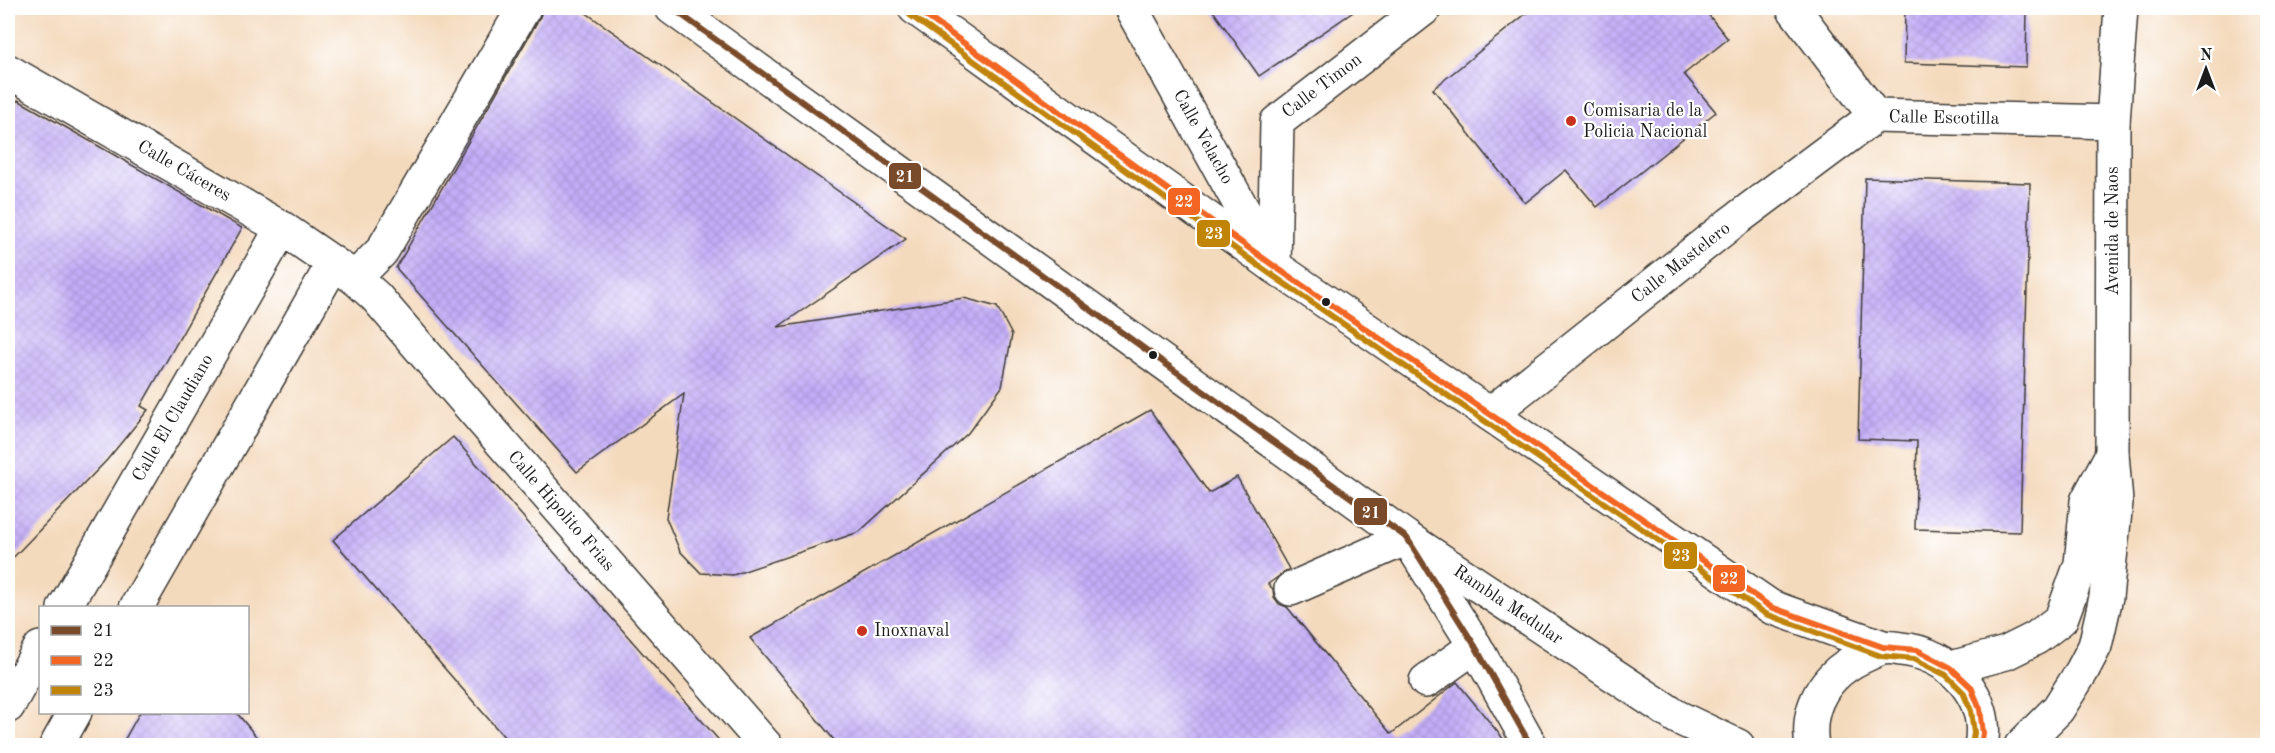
<svg xmlns="http://www.w3.org/2000/svg" width="2275" height="753" font-family="'Old Standard TT',serif">
<style>
.building{fill:url(#building-cross-hatch)}
.lines{fill:none;stroke-linecap:round;stroke-linejoin:round}
.street-casing{stroke:#3c3834;stroke-width:36}
.secondary-casing{stroke:#3c3834;stroke-width:36}
.street{stroke:#fff;stroke-width:33}
.secondary{stroke:#fff;stroke-width:33}
.bus-1-casing{stroke:#fff;stroke-width:10}
.bus-2-casing{stroke:#fff;stroke-width:10}
.bus-3-casing{stroke:#fff;stroke-width:10}
.bus-1{stroke:#7a4b2a;stroke-width:6}
.bus-2{stroke:#f26522;stroke-width:6}
.bus-3{stroke:#c08407;stroke-width:6}
.poi-dot{fill:#c8321e;stroke:#fff;stroke-width:2}
.bus-dot{fill:#1c1c1c;stroke:#fff;stroke-width:2}
.labels{text-anchor:middle;dominant-baseline:central;stroke-width:4.5;stroke-linejoin:round;paint-order:stroke}
.street-label{font-size:18px;fill:#1c1c1c;stroke:#fff}
.poi-label{font-size:18px;fill:#1c1c1c;stroke:#fff;text-anchor:start}
.line-badge{stroke:#fff;stroke-width:2}
.badge-label{font-size:16px;text-anchor:middle;font-weight:bold;fill:#fff}
</style>
<defs>
<pattern id="building-cross-hatch" width="8" height="8" patternUnits="userSpaceOnUse" patternTransform="scale(1.5)"><rect width="8" height="8" fill="#c3adf8"/><path d="M0 0l8 8M0 8l8-8" fill="none" stroke="#a794d4"/></pattern>
</defs>
<rect width="100%" height="100%" fill="#fff"/>
<filter id="ink" filterUnits="userSpaceOnUse"><feTurbulence type="fractalNoise" baseFrequency=".0167" numOctaves="2"/><feDisplacementMap in="SourceGraphic" scale="12" xChannelSelector="R" yChannelSelector="G"/><feConvolveMatrix kernelMatrix="1 2 1 2 8 2 1 2 1" color-interpolation-filters="sRGB"/></filter>
<filter id="wash" filterUnits="userSpaceOnUse"><feTurbulence type="fractalNoise" baseFrequency=".008" numOctaves="4" result="noise"/><feDisplacementMap in="SourceGraphic" scale="24" xChannelSelector="R" yChannelSelector="G"/><feGaussianBlur stdDeviation="1.35" result="paint"/><feColorMatrix in="noise" values="0 0 0 0 0 0 0 0 0 0 0 0 0 0 0 0 0 1.4 0 .05"/><feComposite in="paint" operator="in"/></filter>
<g filter="url(#wash)">
<rect width="100%" height="100%" fill="#f4dabd"/>
<g id="blocks">
<g class="building">
<path d="M543 8H579L906 239 778 327 964 298 997 307 1012 335 1002 387 968 433 859 532 733 575 701 573 680 551 666 518 684 394 577 472 396 268 540 17Z"/>
<path d="M1211 8H1359L1259 76Z"/>
<path d="M1533 8H1703L1728 39 1684 74 1716 112 1597 207 1566 170 1525 203 1433 89Z"/>
<path d="M1905 8H2027L2026 67 1904 63Z"/>
<path d="M18 100 242 228 141 406 148 410 107 460 8 563V119Z"/>
<path d="M1865 178 2030 183 2020 532 1915 529 1917 441 1858 439Z"/>
<path d="M1150 410 1209 493 1237 477 1289 569 1268 584 1273 589 1274 597 1279 604 1287 607 1391 734 1457 682 1509 746H839L750 638Z"/>
<path d="M453 437 724 746H512L333 540Z"/>
<path d="M140 712H236L264 746H121Z"/>
</g>
</g>
</g>
<g filter="url(#ink)">
<use href="#blocks" fill-opacity="0" stroke="#3c3834" stroke-width="1.5"/>
<g class="lines">
<g class="street-casing">
<g id="street">
<path d="M1131 8 1273 264"/>
<path d="M1793 8 1875 116 2113 122"/>
<path d="M8 71 282 228 355 278 376 297 482 420 766 746"/>
<path d="M1274 266 1277 122 1425 8"/>
<path d="M355 278 382 251 524 8"/>
<path d="M1490 414 1730 224 1875 116"/>
<path d="M1291 589 1407 538"/>
<path d="M64 608 282 228"/>
<path d="M136 608 333 264"/>
<path d="M1426 681 1475 646"/>
<path d="M8 706 40 648"/>
<path d="M56 746 75 712"/>
</g>
</g>
<g class="secondary-casing">
<g id="secondary">
<path d="M672 8 1407 538 1677 717 1738 746"/>
<path d="M915 8 1274 266 1771 607 1883 647"/>
<path d="M1413 547 1475 646 1531 746"/>
<path d="M1951 668 2006 653 2036 638 2061 619 2081 564 2087 501 2112 454"/>
<path d="M1812 746C1805 704 1828 671 1866 655 1871 653 1877 649 1883 648 1888 647 1896 648 1901 649 1949 653 1991 696 1981 746"/>
<path d="M2021 746 2058 709 2082 671 2095 646 2106 597 2116 502 2112 454 2113 122 2121 8"/>
</g>
</g>
<use href="#street" class="street"/>
<use href="#secondary" class="secondary"/>
<g class="bus-1-casing">
<path id="bus-1" d="M672 8 1407 538 1475 646 1531 746"/>
</g>
<g class="bus-2-casing">
<path id="bus-2" d="M915 8 1274 266 1771 607 1883 647 1917 650 1951 668 1971 687 1980 709 1983 733 1981 746"/>
</g>
<g class="bus-3-casing">
<path id="bus-3" d="M910 15 1269 273 1766 614 1881 656 1914 659 1946 675 1963 692 1971 711 1974 733 1972 745"/>
</g>
<use href="#bus-1" class="bus-1"/>
<use href="#bus-2" class="bus-2"/>
<use href="#bus-3" class="bus-3"/>
</g>
</g>
<g class="poi-dot">
<circle cx="1571" cy="121" r="6"/>
<circle cx="862" cy="631" r="6"/>
</g>
<g class="bus-dot">
<circle cx="1326" cy="302" r="5"/>
<circle cx="1153" cy="355" r="5"/>
</g>
<g class="labels">
<g class="street-label">
<text transform="translate(1322 86) rotate(-37)">Calle Timon</text>
<text transform="translate(1944 118) rotate(1)">Calle Escotilla</text>
<text transform="translate(1203 137) rotate(61)">Calle Velacho</text>
<text transform="translate(184 171) rotate(30)">Calle Cáceres</text>
<text transform="translate(2113 231) rotate(-90)">Avenida de Naos</text>
<text transform="translate(1681 263) rotate(-38)">Calle Mastelero</text>
<text transform="translate(173 418) rotate(-60)">Calle El Claudiano</text>
<text transform="translate(561 511) rotate(49)">Calle Hipolito Frias</text>
<text transform="translate(1508 605) rotate(34)">Rambla Medular</text>
</g>
<g class="poi-label">
<text x="1583" y="111">Comisaria de la<tspan x="1583" dy="21">Policia Nacional</tspan></text>
<text x="874" y="631">Inoxnaval</text>
</g>
</g>
<g class="line-badge">
<rect x="888" y="162" width="34" height="28" rx="6" fill="#7a4b2a"/>
<rect x="1167" y="187" width="34" height="29" rx="6" fill="#f26522"/>
<rect x="1196" y="219" width="35" height="29" rx="6" fill="#c08407"/>
<rect x="1353" y="497" width="35" height="29" rx="6" fill="#7a4b2a"/>
<rect x="1663" y="541" width="35" height="29" rx="6" fill="#c08407"/>
<rect x="1712" y="564" width="34" height="29" rx="6" fill="#f26522"/>
</g>
<g class="badge-label">
<text x="905" y="182">21</text>
<text x="1184" y="207">22</text>
<text x="1214" y="239">23</text>
<text x="1371" y="518">21</text>
<text x="1681" y="561">23</text>
<text x="1729" y="584">22</text>
</g>
<rect width="2275" height="753" fill="none" stroke="#fff" stroke-width="30"/>
<rect x="39" y="606" width="210" height="108" fill="#ffffff" stroke="#a4a4a4" stroke-width="1.5"/>
<rect x="51" y="626" width="30" height="9" fill="#7a4b2a" stroke="#a4a4a4" stroke-width="1.5"/>
<text x="93" y="636" font-size="18" fill="#1c1c1c">21</text>
<rect x="51" y="656" width="30" height="9" fill="#f26522" stroke="#a4a4a4" stroke-width="1.5"/>
<text x="93" y="666" font-size="18" fill="#1c1c1c">22</text>
<rect x="51" y="686" width="30" height="9" fill="#c08407" stroke="#a4a4a4" stroke-width="1.5"/>
<text x="93" y="696" font-size="18" fill="#1c1c1c">23</text>
<g transform="translate(2206 69)" stroke="#ffffff" stroke-width="4.5" paint-order="stroke">
<path d="M0-4.5L10 22L0 15L-10 22Z" fill="#1c1c1c"/>
<text y="-9" font-size="16" font-weight="bold" text-anchor="middle" fill="#1c1c1c">N</text>
</g>
</svg>
